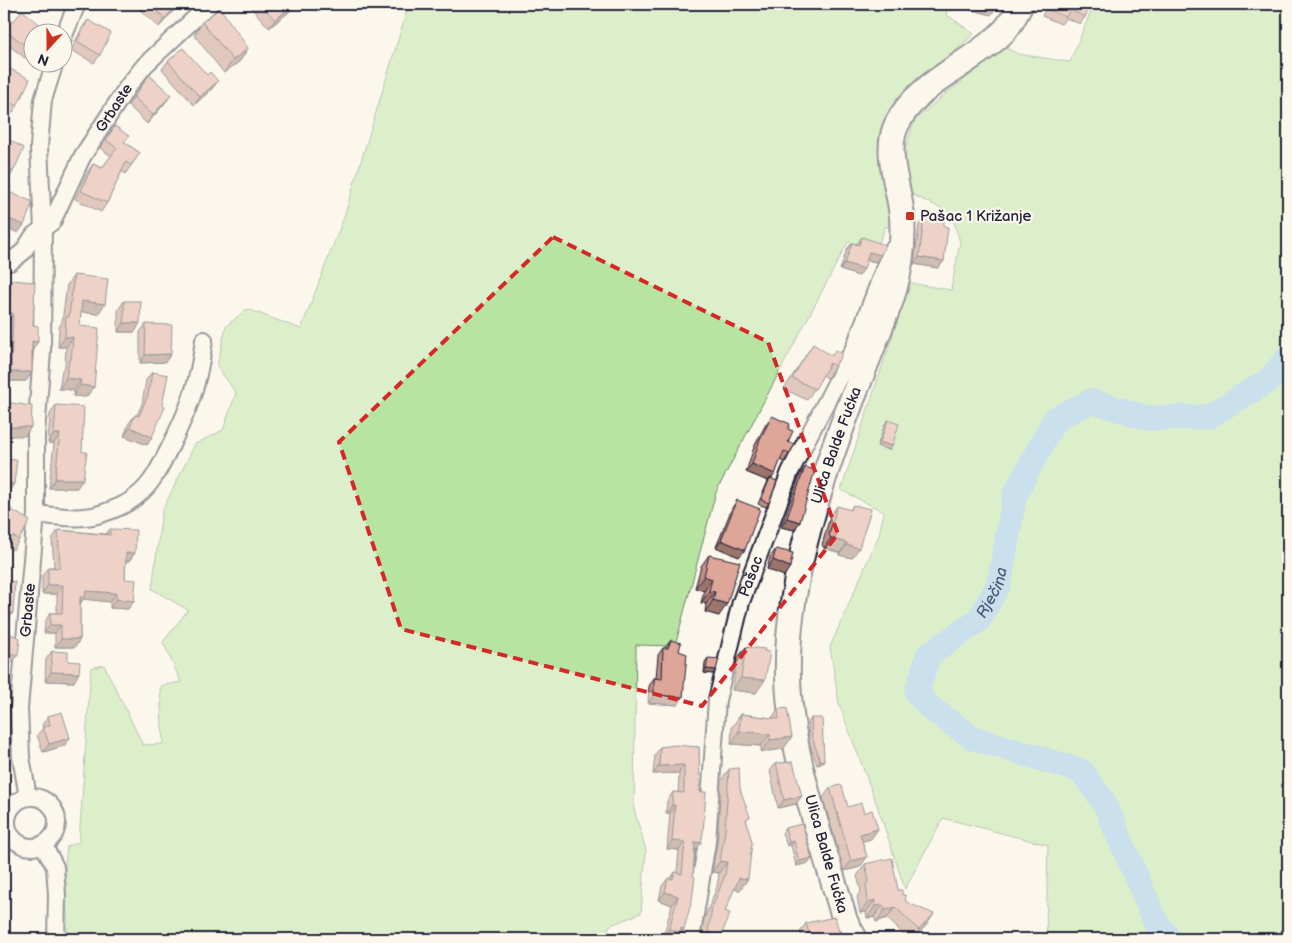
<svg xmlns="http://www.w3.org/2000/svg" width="1292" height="943" font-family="'Balsamiq Sans',sans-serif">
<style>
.green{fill:#b8e4a1;stroke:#6d836e}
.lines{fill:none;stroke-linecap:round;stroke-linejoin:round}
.river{stroke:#8ec3eb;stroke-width:25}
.street-casing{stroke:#22223b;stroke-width:20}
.secondary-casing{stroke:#22223b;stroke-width:28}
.street{stroke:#fbf7ec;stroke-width:16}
.secondary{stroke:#fbf7ec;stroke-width:24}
.wall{fill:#bf8e84;stroke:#22223b}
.shaded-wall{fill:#9b746b;stroke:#22223b}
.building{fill:#dea599;stroke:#22223b}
.marked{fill:none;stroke:#d62828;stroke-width:4;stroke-dasharray:10 6;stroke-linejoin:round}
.poi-dot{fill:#c8321e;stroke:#fbf7ec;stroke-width:2}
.labels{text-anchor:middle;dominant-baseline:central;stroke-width:4.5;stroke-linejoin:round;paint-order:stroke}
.street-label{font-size:15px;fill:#22223b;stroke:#fbf7ec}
.poi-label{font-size:15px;fill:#22223b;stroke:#fbf7ec;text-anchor:start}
.water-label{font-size:16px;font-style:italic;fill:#485a79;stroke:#fbf7ec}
</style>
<rect width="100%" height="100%" fill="#fbf7ec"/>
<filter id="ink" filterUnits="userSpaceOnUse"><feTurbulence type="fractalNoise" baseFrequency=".02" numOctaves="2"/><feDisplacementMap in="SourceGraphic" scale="10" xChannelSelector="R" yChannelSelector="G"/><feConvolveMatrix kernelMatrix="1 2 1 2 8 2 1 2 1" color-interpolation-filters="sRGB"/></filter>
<g filter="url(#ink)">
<g class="green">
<path d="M409 4H949L946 14 974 34 892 108 884 138 892 226 885 227 876 251 848 242 716 492 675 646 636 645 634 809 646 850 641 913 609 926 606 939H68L65 865 67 846 79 842 91 668 104 665 143 745 163 744 160 686 181 682 163 642 188 610 152 589 162 511 195 444 223 430 236 393 217 366 226 326 247 309 301 329 344 217Z"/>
<path d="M1094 4H1288V939H1046L1048 845 943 818 905 889 877 805 839 704 830 647 879 535 884 512 841 490 910 283 951 290 960 242 951 213 911 194 903 154 915 120 945 94 1006 48 1018 54 1070 62Z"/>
</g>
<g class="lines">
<path class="river" id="s1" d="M1169 939 1155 920 1104 802 1081 771 973 738 930 708 917 693 928 655 978 621 999 584 1015 494 1055 419 1091 401 1148 418 1207 417 1268 381 1288 358"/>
<g class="street-casing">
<g id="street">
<path d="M62 40 77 4"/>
<path id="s2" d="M4 262H10L23 252 34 235 52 222 82 157 128 86 145 65 210 4"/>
<path d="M36 514C55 516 78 520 97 515 111 511 127 505 138 495 152 484 160 467 168 451 189 409 198 387 204 340"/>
<path id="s3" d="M28 797 21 757 19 708 36 514V435L42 351 43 229 39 147 43 100 55 62"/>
<circle cx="32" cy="822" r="25"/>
<path d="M43 844 55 867 57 895 56 939"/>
<path id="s4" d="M691 939 707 842 717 700 741 602 790 472 855 346 889 256 893 249 902 244"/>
</g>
</g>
<g class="secondary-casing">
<g id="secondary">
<path id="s5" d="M855 939 845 921C825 850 795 769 789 696 778 566 845 420 891 300 900 273 904 246 902 217 900 189 883 151 897 124 917 82 974 63 1005 30 1012 23 1016 12 1021 4"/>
</g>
</g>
<use href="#street" class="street"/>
<use href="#secondary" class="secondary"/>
</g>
<g class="wall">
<path d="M144 4H179L159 27 140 10Z"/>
<path d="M248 4H295L289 12 269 28Z"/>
<path d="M1048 4H1091L1085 17 1080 24 1066 18 1061 24 1042 16Z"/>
<path d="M4 14 14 21 42 26 37 32H32V49L25 58 4 42Z"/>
<path d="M88 20 100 55 94 63 71 50 82 28Z"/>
<path d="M202 22 248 48 240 61 224 73 194 35Z"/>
<path d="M168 61 207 75 212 89 194 105 162 69Z"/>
<path d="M4 66 17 106 11 115 4 111Z"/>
<path d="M149 75 171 95 165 103 147 124 128 105Z"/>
<path d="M115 126 124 142 140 153 125 174 122 171 107 203 101 212 75 199 87 173 93 164 102 168 111 156 100 148Z"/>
<path d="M4 137 13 172 7 181 4 179Z"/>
<path d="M924 218 944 226V261L938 268 914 264 919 225Z"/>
<path d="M862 237 881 255 876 262 866 260 859 276 840 270 847 249 852 243 857 244Z"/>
<path d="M74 275 98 314 81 312 80 326 94 387 86 397 73 396 74 390 59 389 62 370 65 366 66 347H58L59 327 62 322 67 285Z"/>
<path d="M11 280 32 372 26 381H5L7 322 4 321 5 289Z"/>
<path d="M124 301 135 332H118V310Z"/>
<path d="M146 324 171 354 165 362 140 363V332Z"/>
<path d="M813 344 835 366 827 378 823 375 807 400 784 389Z"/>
<path d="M152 372V437L147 445 124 436 129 423 135 415H137L142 404 146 380Z"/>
<path d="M56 405 77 488H49L54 443H48L50 414Z"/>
<path d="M772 416 788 429V442L789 454 784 462 780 460 775 474 771 479 769 503 766 507 758 504 768 481 746 472 754 447 766 424Z"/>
<path d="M888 420 889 450 877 446 885 424Z"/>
<path d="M805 467 800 522 794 530 781 527 800 475Z"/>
<path d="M737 500 739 557 716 547 732 508Z"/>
<path d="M4 505 19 540 13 550 7 547 4 553Z"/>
<path d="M853 505 852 558 839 555 840 553 824 548 822 545 830 516 837 506 850 510Z"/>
<path d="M110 529 135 553 129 561H126L125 579 134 601 128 609 110 608V602L83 599 80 604V639L75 647H55V633H44L45 622 50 613H57V594H42V576L48 567H54L52 539 58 530 106 534Z"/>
<path d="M776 549 790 567 784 576 767 569 770 557Z"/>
<path d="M709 555 719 616 705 612 706 604 701 603 704 591 695 588 701 566Z"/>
<path d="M671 640 679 651 678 705 648 703 649 686 654 678H656L658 655 663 648H665Z"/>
<path d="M746 647 756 693 732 690 737 659Z"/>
<path d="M52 651 68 661 74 682 45 681 46 659Z"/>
<path d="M708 658 716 670 713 674 704 673 705 662Z"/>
<path d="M778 709 792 737 783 749 761 752V746L731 744 732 727 741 714 772 718Z"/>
<path d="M48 716 64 746 43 752 37 735 43 728 42 725Z"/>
<path d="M811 718 824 760 821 764 817 765 809 741 808 723Z"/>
<path d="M660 747H699L701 843 695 851H694L684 929 678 937 677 936 675 939H671L663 937 672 905 659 900 662 886 668 878 670 879 675 872 677 873 679 850 667 849 670 813H666L667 801 673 792 678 793 679 773 653 774 655 755Z"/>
<path d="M776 763 796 804 778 808 770 771Z"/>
<path d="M729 769 740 789 747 823 740 890 734 889 725 911 719 939H701L704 919 717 887 719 873 712 872 717 843 721 781Z"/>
<path d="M830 788 848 807 871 839 862 841 867 857 860 867 844 871 823 798Z"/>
<path d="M785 828 812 858 809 863 796 866 791 845 787 846 782 833Z"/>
<path d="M865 864 898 890 902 895 906 902 926 926 912 939H908L887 918 876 922 874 917 867 918 866 912 860 913 857 897 861 891 857 876Z"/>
<path d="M806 923 839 930 846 939H803L800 932Z"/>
</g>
<g class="shaded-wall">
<path d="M178 4H179L176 8 159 27 165 18Z"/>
<path d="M295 4 289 12 269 28 275 20Z"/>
<path d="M972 4H985L997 7 991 15 968 9Z"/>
<path d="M248 48 240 61 224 73 233 60Z"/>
<path d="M218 81 212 89 194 105 200 97Z"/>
<path d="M171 95 165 103 147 124 153 115Z"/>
<path d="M4 217 24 225 18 233 4 227Z"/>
<path d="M869 252 881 255 876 262 864 259Z"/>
<path d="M919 257 944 261 938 268 914 264Z"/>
<path d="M845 263 864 269 859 276 840 270Z"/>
<path d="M82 301 105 304 98 314 75 311Z"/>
<path d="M9 313H13L7 322 4 321Z"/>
<path d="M124 323H140L135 332H118Z"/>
<path d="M65 337H73L66 347H58Z"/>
<path d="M32 341 38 342 32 350Z"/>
<path d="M171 354 165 362 140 363 145 355Z"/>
<path d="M11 372H32L26 381H5Z"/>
<path d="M66 378 81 380 74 390 59 389Z"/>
<path d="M80 385 94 387 86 397 73 396Z"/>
<path d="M4 427H31L25 436H4Z"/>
<path d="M130 427 152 437 147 445 124 436Z"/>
<path d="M54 434H60L54 443H48Z"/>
<path d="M880 442 892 446 889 450 877 446Z"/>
<path d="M752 464 775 474 769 482 770 478 768 481 746 472Z"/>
<path d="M55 479H83L77 488H49Z"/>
<path d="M4 483 14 484 8 493 4 492Z"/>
<path d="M787 518 800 522 794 530 781 527Z"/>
<path d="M831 538 847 543 840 553 824 548Z"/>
<path d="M721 540 745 550 739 557 716 547Z"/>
<path d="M847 545 859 548 852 558 839 555Z"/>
<path d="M126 553H135L129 561H120Z"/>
<path d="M773 560 790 567 784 576 767 569Z"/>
<path d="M704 576 712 579 704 591 695 588Z"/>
<path d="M48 585H63L57 594H42Z"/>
<path d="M86 591 116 593 110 602 83 599 80 605V597Z"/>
<path d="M709 591 715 592 706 604 701 603Z"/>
<path d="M116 599 134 601 128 609 110 608Z"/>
<path d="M713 600 727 604 719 616 705 612Z"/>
<path d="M4 613H13L6 623H4Z"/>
<path d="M50 625H61L55 633H44Z"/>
<path d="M61 639H80L75 647H55Z"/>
<path d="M10 653 18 655 12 663 4 661Z"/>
<path d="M706 669 716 670 713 674 704 673Z"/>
<path d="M51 672 79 673 74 682 45 681Z"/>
<path d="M741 678 765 680 756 693 732 690Z"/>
<path d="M654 695 683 697 678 705 648 703Z"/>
<path d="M739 731 770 734 761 746 731 744Z"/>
<path d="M792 737 783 749 761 752 770 740Z"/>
<path d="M4 738H8L4 743Z"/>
<path d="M70 738 64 746 43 752 49 744Z"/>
<path d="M824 760 821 764 817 765 820 761Z"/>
<path d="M684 765 679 773 653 774 659 766Z"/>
<path d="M802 796 796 804 778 808 784 800Z"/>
<path d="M672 805H675L670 813H666Z"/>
<path d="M878 829 871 839 853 844 860 834Z"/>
<path d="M672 841 685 842 679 850 667 849Z"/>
<path d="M794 841 791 845 787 846 789 842Z"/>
<path d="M695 842 701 843 695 851 689 850Z"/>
<path d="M867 857 860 867 844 871 851 861Z"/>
<path d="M812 858 809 863 796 866 799 861Z"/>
<path d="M720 861 727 862 719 873 712 872Z"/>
<path d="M739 878 748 879 740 890 731 889Z"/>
<path d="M665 892 678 896 672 905 659 900Z"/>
<path d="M875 900 866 912 860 913 868 902Z"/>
<path d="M883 905 874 917 867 918 875 906Z"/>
<path d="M895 907 887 918 876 922 885 910Z"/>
<path d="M934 914 926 926 912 939 919 930Z"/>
<path d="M681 928 684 929 678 937 677 936 675 939H671L663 937 669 929Z"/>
<path d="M708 932 721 936 719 939H703Z"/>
</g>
<g class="building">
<path d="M149 4H178L165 18Z"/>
<path d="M261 4H294L275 20Z"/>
<path d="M985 4H997V7Z"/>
<path d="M1050 4H1091L1085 17 1070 10 1066 17 1047 9Z"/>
<path d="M220 8 248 48 233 60 202 22Z"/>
<path d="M22 10 42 26 37 32H32V48L31 50 4 29V14L14 21Z"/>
<path d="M88 20 111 33 100 55 77 41Z"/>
<path d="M183 48 207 75 210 72 218 81 200 97 168 61Z"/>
<path d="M4 66 30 79 17 106 4 100Z"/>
<path d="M149 75 171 95 153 115 134 97Z"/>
<path d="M115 126 129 136 124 142 140 153 131 165 126 162 107 203 81 191 93 164 102 168 117 148 106 140Z"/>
<path d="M4 137 24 148 13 172 4 168Z"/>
<path d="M4 190 33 202 24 225 4 217Z"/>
<path d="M924 218 944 221V226L948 227 944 261 919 257Z"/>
<path d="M862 237 885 245 881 255 869 252 864 269 845 263 852 243 859 245Z"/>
<path d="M74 275 108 279 105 304 82 301 80 326 99 328 94 387 80 385 81 380 66 378 69 360H71L73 337H65L66 317H69Z"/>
<path d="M11 280 35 282 33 325 38 326V342L32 341V372H11L13 313H9Z"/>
<path d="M124 301H141L140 323H124Z"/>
<path d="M146 324 172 325 171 354 145 355Z"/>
<path d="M813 344 832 356 835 350 842 354 835 366 830 363 815 389 792 378Z"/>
<path d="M152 372 168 375 162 406 165 407 152 437 130 427 135 415 139 416 148 395Z"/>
<path d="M4 402 32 406 31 427H4Z"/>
<path d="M56 405 84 407 82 452H87L83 479H55L60 434H54Z"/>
<path d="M772 416 790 424 788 429 793 431 788 442 795 444 789 454 784 451 775 474 752 464 760 439Z"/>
<path d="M888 420 899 424 892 446 880 442Z"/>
<path d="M4 459 17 460 14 484 4 483Z"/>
<path d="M805 467 815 470 800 522 787 518Z"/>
<path d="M770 478 777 481 769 503 761 500Z"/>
<path d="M737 500 760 509 745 550 721 540Z"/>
<path d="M4 505 30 521 19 540 13 536 5 551 4 550Z"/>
<path d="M853 505 871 509 859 548 847 545V543L831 538 829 535 837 506 851 510Z"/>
<path d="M110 529 136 530 135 553H126L125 579 136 580 134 601 116 599V593L86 591 85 597H80V639H61V625H50V613H62L63 585H48V567L60 568 58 530 110 535Z"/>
<path d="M776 549 793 553 790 567 773 560Z"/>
<path d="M709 555 740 562 727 604 713 600 715 592 709 591 712 579 704 576Z"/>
<path d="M4 580 15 582 13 613H4Z"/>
<path d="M4 631 20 638 18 655 10 653 6 665H4Z"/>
<path d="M671 640 681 643 679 651 687 654 683 697 654 695V678L662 679 663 648H668Z"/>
<path d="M746 647 765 649 764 651 770 652 765 680 741 678Z"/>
<path d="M52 651 68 652V661L80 662 79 673 51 672Z"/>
<path d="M708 658 719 659 716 670 706 669Z"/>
<path d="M787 708 792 737 770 740V734L739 731 741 714 779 719 778 709Z"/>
<path d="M4 709H6L8 738H4Z"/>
<path d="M62 712 70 738 49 744 43 727 50 725 48 716Z"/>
<path d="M811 718H822L824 760 820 761 812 737Z"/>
<path d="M675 745 699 747 700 792H706L703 833 701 843 695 842 693 876 695 877 692 900 684 929 681 928 680 932 669 929 678 896 665 892 668 878 673 879 675 872 682 874 685 842 672 841 675 805H672L673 792 684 793V765L659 766 660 747Z"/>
<path d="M793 762 802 796 784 800 776 763Z"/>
<path d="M739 768 740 789 750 817 746 819 752 843 748 879 739 878 725 911 730 913 721 936 708 932 712 908 725 875 727 862 720 861 725 831 729 769Z"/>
<path d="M840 785 842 786 848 807 861 803 864 813 872 810 878 829 860 834 867 857 851 861 830 788Z"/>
<path d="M802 824 812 858 799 861 794 841 789 842 785 828Z"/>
<path d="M892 858 898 890H902V895H905L906 902 934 914 919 930 895 907 885 910 883 905 875 906V900L868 902 866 885 869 880 865 864Z"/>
<path d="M835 917 841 938 837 939H811L806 923Z"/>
<path d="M839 930 846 939H843Z"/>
</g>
</g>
<path d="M0 0H1292V943H0ZM553 237 768 342 838 534 702 706 401 629 339 442Z" fill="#fbf7ec" fill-opacity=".55" fill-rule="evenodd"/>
<path class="marked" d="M553 237 768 342 838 534 702 706 401 629 339 442Z"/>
<rect class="poi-dot" x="905" y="211" width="10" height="10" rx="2.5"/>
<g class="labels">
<g class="street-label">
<text stroke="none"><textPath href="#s2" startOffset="195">Grbaste</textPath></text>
<text stroke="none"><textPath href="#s5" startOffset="510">Ulica Balde Fućka</textPath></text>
<text stroke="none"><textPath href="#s4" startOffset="369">Pašac</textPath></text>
<text stroke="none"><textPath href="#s3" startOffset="188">Grbaste</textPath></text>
<text transform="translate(826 854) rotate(74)">Ulica Balde Fućka</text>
</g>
<g class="poi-label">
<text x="920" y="216">Pašac 1 Križanje</text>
</g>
<g class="water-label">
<text stroke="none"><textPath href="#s1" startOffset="508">Rječina</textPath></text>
</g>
</g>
<rect width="1292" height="943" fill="none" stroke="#fbf7ec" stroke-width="20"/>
<rect x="10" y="10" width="1272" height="923" fill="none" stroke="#22223b" stroke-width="2" filter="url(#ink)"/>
<g transform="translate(48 48) rotate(201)"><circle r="24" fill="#fbf7ec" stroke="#a4a2a5"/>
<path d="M0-4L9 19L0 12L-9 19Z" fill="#c8321e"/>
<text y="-8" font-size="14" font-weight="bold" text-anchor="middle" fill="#22223b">N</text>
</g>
</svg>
